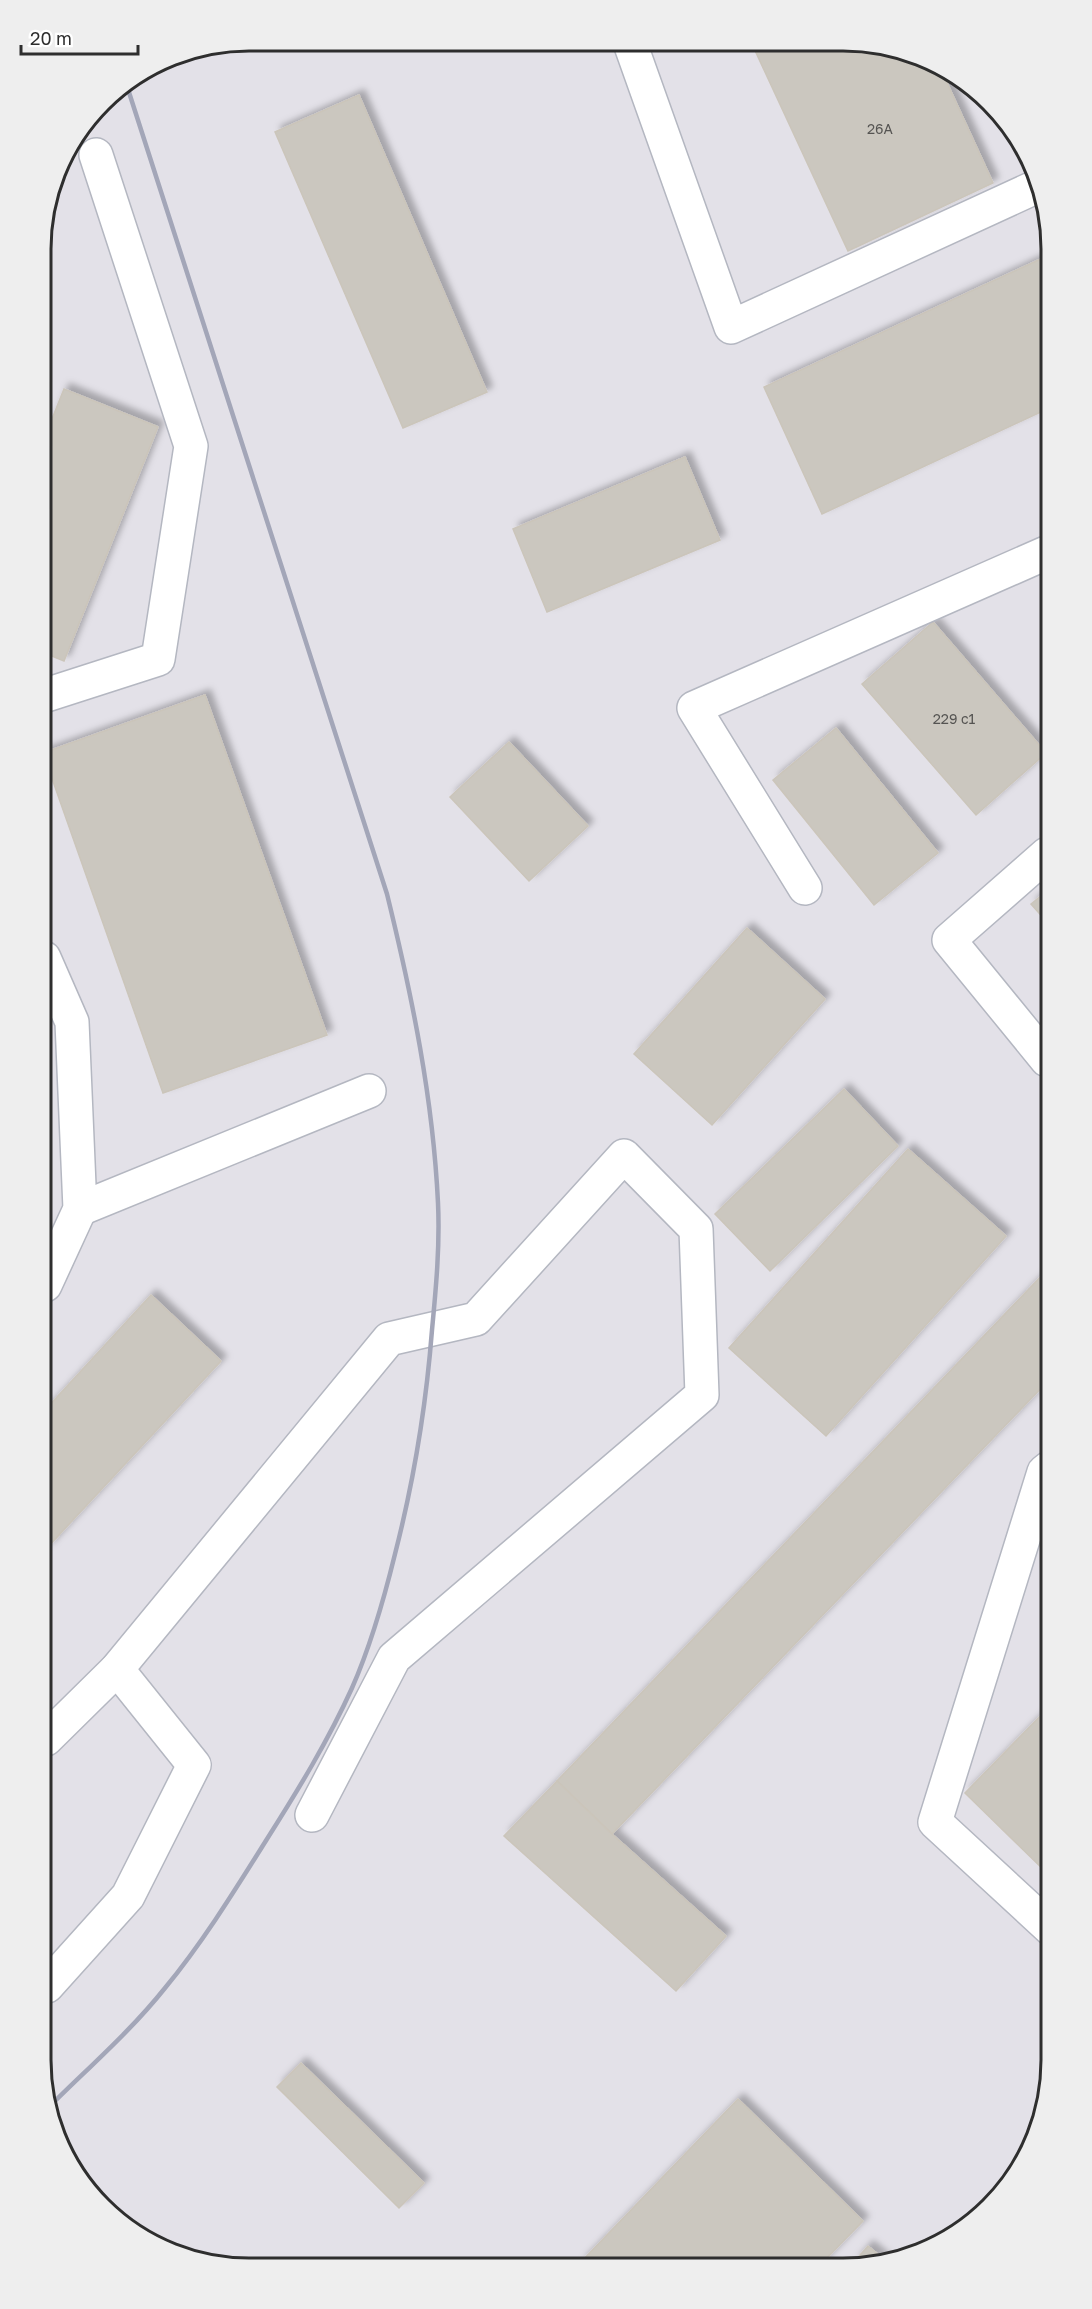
<svg xmlns="http://www.w3.org/2000/svg" width="1092" height="2309" font-family="'Golos Text',sans-serif">
<style>
.industrial{fill:#e3e1e8}
.building{fill:#cbc7bf;stroke:#cbc5ba;stroke-width:1.5;filter:url(#shadow)}
.lines{fill:none;stroke-linecap:round;stroke-linejoin:round}
.minor-casing{stroke:#b4b7c1;stroke-width:36}
.minor{stroke:#fff;stroke-width:33}
.rail{stroke:#a3a6b8;stroke-width:4.5}
.labels{text-anchor:middle;dominant-baseline:central;stroke-width:6;stroke-linejoin:round;paint-order:stroke}
.number-label{font-size:14px;fill:#555452}
.rim{fill:none;stroke:#2e2e2e;stroke-width:3}
</style>
<defs>
<filter id="shadow"><feDropShadow dx="5.5" dy="-5.5" stdDeviation="3" flood-color="#0004"/></filter>
</defs>
<rect width="100%" height="100%" fill="#efe9e1"/>
<path class="industrial" d="M249 41 883 44 981 92 1023 144 1044 195 1051 2074 1036 2139 1008 2187 959 2234 897 2261 209 2265 111 2217 75 2176 48 2114 41 235 62 156 111 92 134 78 201 50Z"/>
<g class="building">
<path d="M752 44H883L943 74 993 183 848 251Z"/>
<path d="M359 95 487 392 403 428 275 132Z"/>
<path d="M1045 257V410L822 514 764 387Z"/>
<path d="M64 389 158 427 64 661 42 652V444Z"/>
<path d="M685 457 720 540 547 612 513 529Z"/>
<path d="M933 622 1046 753 976 815 862 684Z"/>
<path d="M205 695 327 1035 163 1093 43 753Z"/>
<path d="M836 728 938 853 874 905 773 780Z"/>
<path d="M509 742 588 826 529 881 450 797Z"/>
<path d="M1047 891V922L1031 904Z"/>
<path d="M747 928 825 999 712 1125 634 1054Z"/>
<path d="M844 1089 898 1146 770 1271 715 1214Z"/>
<path d="M908 1149 1006 1236 826 1436 729 1348Z"/>
<path d="M1048 1269 1049 1380 612 1834 557 1781Z"/>
<path d="M151 1295 221 1361 46 1549 45 1410Z"/>
<path d="M1050 1706V1876L965 1793Z"/>
<path d="M557 1781 612 1834 726 1936 676 1991 504 1836Z"/>
<path d="M301 2063 424 2183 399 2208 277 2087Z"/>
<path d="M738 2099 863 2221 823 2262 580 2263Z"/>
<path d="M868 2246 886 2261 854 2262Z"/>
</g>
<g class="lines">
<g class="minor-casing">
<g id="minor">
<path d="M630 43 731 327 1040 185"/>
<path d="M43 696 158 659 191 446 96 155"/>
<path d="M1047 854 949 940 1047 1060"/>
<path d="M805 888 694 708 1046 553"/>
<path d="M44 958 72 1022 80 1209 45 1285"/>
<path d="M80 1209 369 1091"/>
<path d="M1049 1468 1044 1472 935 1822 1051 1929"/>
<path d="M46 1739 117 1669 389 1339 476 1319 624 1156 696 1229 702 1395 394 1658 312 1815"/>
<path d="M47 1986 128 1896 194 1765 117 1669"/>
</g>
</g>
<use href="#minor" class="minor"/>
<path class="rail" d="M48 2108C87 2069 130 2032 165 1988 203 1942 235 1890 267 1839 298 1790 328 1741 352 1688 371 1645 384 1599 395 1554 414 1480 426 1407 432 1330 436 1288 440 1246 438 1203 433 1098 412 996 387 894L126 83"/>
</g>
<g class="labels">
<g class="number-label">
<text x="880" y="128">26А</text>
<text x="954" y="718">229 с1</text>
</g>
</g>
<path d="M0 0H1092V2309H0ZM249 51H843A198 198 0 0 1 1041 249V2060A198 198 0 0 1 843 2258H249A198 198 0 0 1 51 2060V249A198 198 0 0 1 249 51Z" fill="#eee" fill-rule="evenodd"/>
<path class="rim" d="M249 51H843A198 198 0 0 1 1041 249V2060A198 198 0 0 1 843 2258H249A198 198 0 0 1 51 2060V249A198 198 0 0 1 249 51Z"/>
<path d="M21 45v9h117v-9" fill="none" stroke="#2e2e2e" stroke-width="3"/>
<text x="30" y="45" font-size="18" fill="#2e2e2e" stroke="#ffffff" stroke-width="4.5" paint-order="stroke">20 m</text>
</svg>
